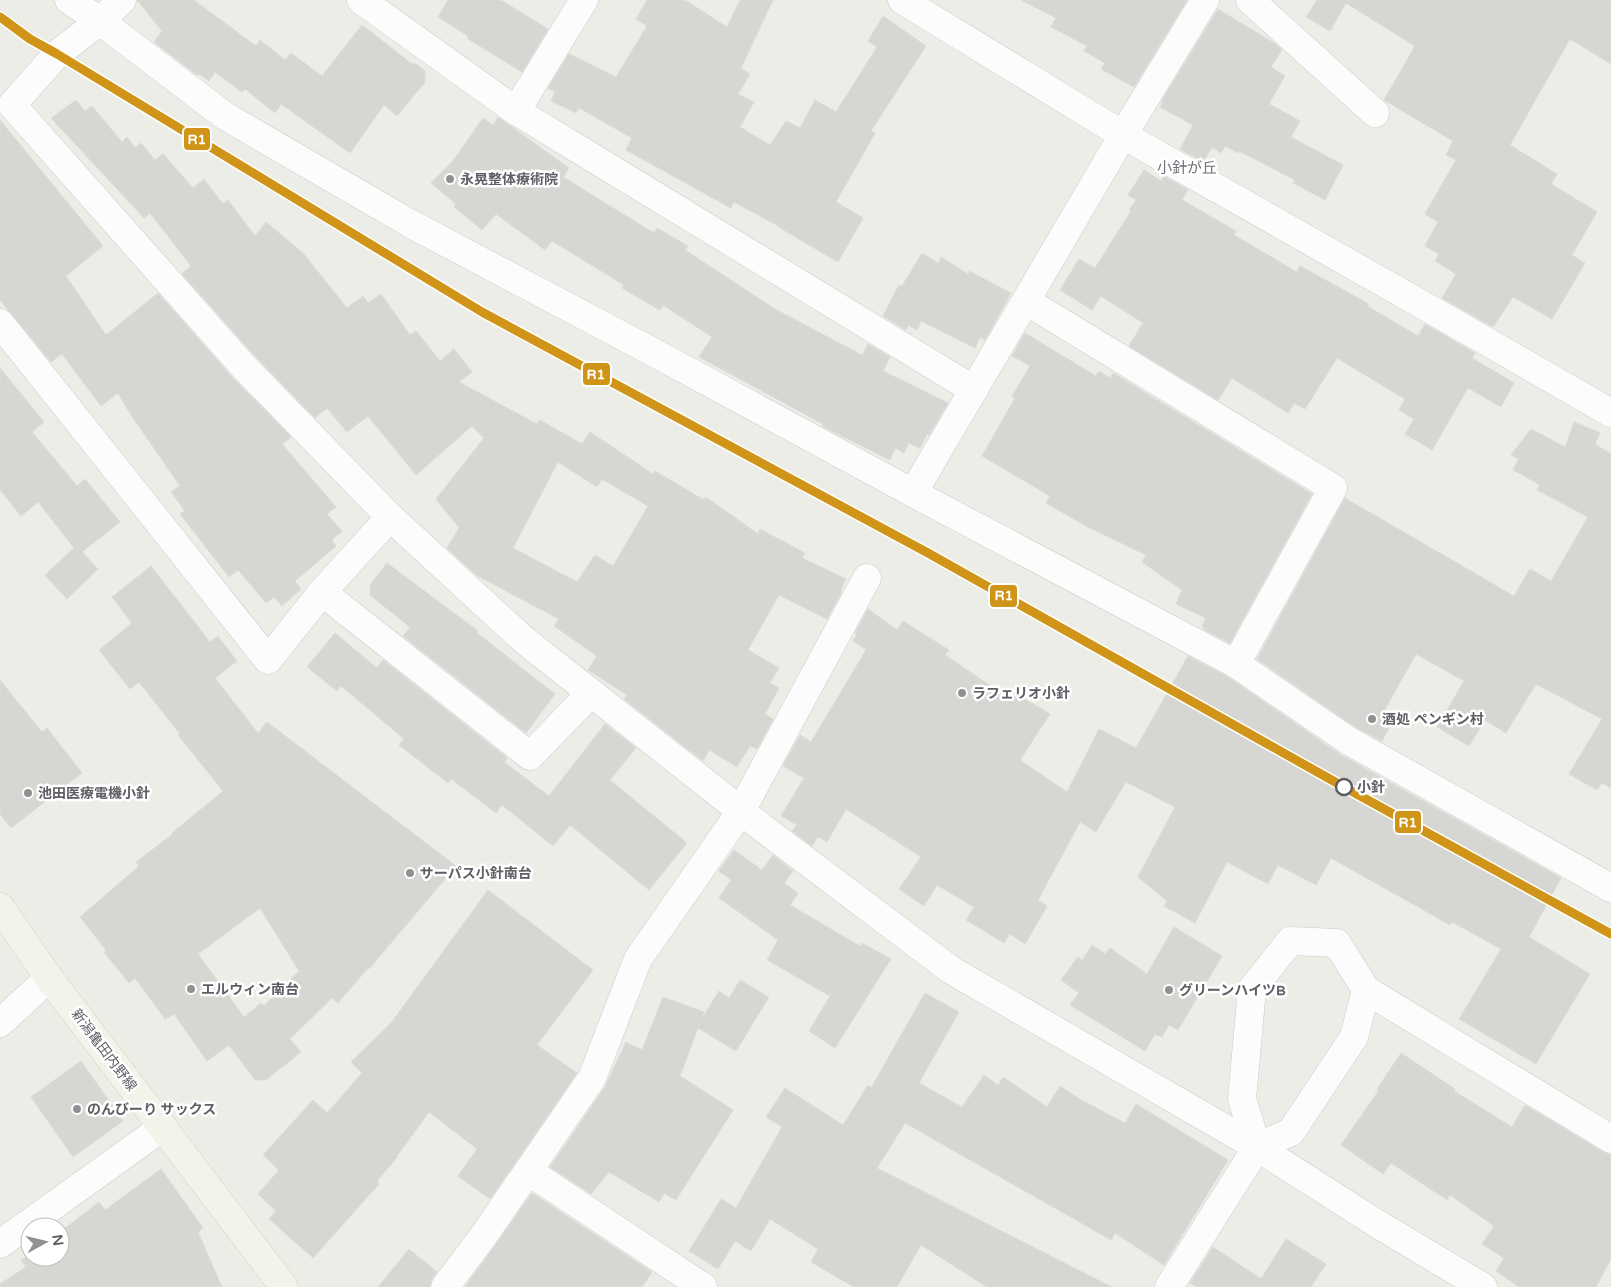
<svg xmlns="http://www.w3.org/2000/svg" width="1611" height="1287" font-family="'Varela Round','Noto Sans JP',sans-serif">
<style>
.building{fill:#d6d6d3;stroke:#dcdcd7;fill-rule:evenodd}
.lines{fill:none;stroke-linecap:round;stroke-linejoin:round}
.minor-casing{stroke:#cacbca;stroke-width:29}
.major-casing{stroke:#d4d3b6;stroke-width:29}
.minor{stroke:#fcfcfc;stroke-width:28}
.major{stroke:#f2f3e9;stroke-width:28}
.rail-1-casing{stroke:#fff;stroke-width:12}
.rail-1{stroke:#d09419;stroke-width:9}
.poi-dot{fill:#8f9193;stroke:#fff;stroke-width:2}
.stop-dot{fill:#fff;stroke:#5d5f65;stroke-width:2.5}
.labels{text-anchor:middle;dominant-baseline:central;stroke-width:5;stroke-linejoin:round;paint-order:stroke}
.poi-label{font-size:14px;font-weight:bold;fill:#5d5f65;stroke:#fff;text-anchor:start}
.stop-label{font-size:14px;font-weight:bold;fill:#5d5f65;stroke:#fff;text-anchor:start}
.street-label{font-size:14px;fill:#5d5f65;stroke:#fff}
.neighbourhood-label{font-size:15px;fill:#6e7077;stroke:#fff}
.line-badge{stroke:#fff;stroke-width:2}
.badge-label{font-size:14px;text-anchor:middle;font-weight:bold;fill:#fff}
</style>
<rect width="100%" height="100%" fill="#edede8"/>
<g class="building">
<path d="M137 0H194L256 46 260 40 285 60 291 53 322 76 362 25 412 64H416L425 71V82L397 116 384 105 350 153 281 104 275 113 245 89 242 92 215 72 209 81 199 74 197 75 154 42 162 31Z"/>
<path d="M448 0H501L548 29 522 72 468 39V36L438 17Z"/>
<path d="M647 0H685L727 27 740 0H773L741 68 750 74 738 94 754 102 740 127 770 145 786 121 800 128 815 100 836 112 877 47 868 41 883 16 926 46 871 131 875 133 836 202 863 218 838 262 780 228V227L734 202 731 208 626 150 632 138 579 108 576 113 551 101 555 92 548 88 569 54 616 77 647 26 636 19Z"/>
<path d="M1021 0H1187L1134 87 1101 69 1105 63 1084 51 1087 46 1051 27 1056 18Z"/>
<path d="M1317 0H1611V64L1570 39 1510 145 1557 174 1551 184 1597 212 1572 255 1585 263 1552 319 1513 297 1493 327 1442 298 1456 274 1435 261 1439 254 1425 246 1438 222 1425 214 1456 160 1446 155 1453 141 1384 100 1415 46 1346 3 1330 31 1306 17Z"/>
<path d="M1218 9 1274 43 1282 50 1271 67 1285 76 1269 104 1300 121 1291 137 1343 165 1325 200 1293 183 1295 180 1239 151 1238 153 1225 146 1221 153 1212 147 1203 162 1180 149 1193 125 1160 107 1163 103 1161 102Z"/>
<path d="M76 100 85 111 92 106 122 142 127 137 135 148 141 143 155 160 163 154 193 188 204 179 223 204 228 200 255 236 266 222 303 253 347 308 363 296 368 303 381 294 410 335 416 331 440 361 454 349 472 372 459 382 537 424 540 420 582 444 590 432 653 474 655 471 704 500 706 497 758 534 760 529 805 553 802 558 846 579 841 590 842 591 827 619 779 595 748 650 779 668 770 683 779 688 765 714 773 719 757 749 750 746 737 767 709 750 703 761 624 699 627 695 588 670 597 656 554 626 559 619 476 575 447 548 459 528 436 499 484 438 472 426 416 475 368 416 347 432 327 408 315 418 255 356 182 274 191 266 150 213 144 218 51 118ZM558 462 597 487 602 479 648 506 613 566 595 555 577 582 513 548Z"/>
<path d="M498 117 569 168 563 177 654 233 657 228 688 246 685 250 775 309 862 355 868 344 890 357 883 371 948 403 929 435 927 434 920 448 909 443 904 453 895 448 890 460 822 426 823 424 699 357 712 337 663 305 660 310 622 288 624 285 552 241 545 250 496 214 482 230 454 207 456 204 431 183 453 161 483 118 493 125Z"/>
<path d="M0 120 103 246 66 276 106 335 158 293 232 377 291 437 282 444 336 507 327 514 342 531 332 540 336 546 295 581 301 589 282 606 274 597 266 603 238 570 229 577 180 514 185 511 171 492 180 486 129 412 118 393 101 406 62 354 51 362 0 300Z"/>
<path d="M1144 170 1161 181 1164 176 1188 190 1182 200 1236 231 1234 235 1297 272 1300 266 1369 304 1367 306 1418 336 1425 324 1475 353 1472 358 1514 383 1501 407 1468 388 1432 450 1405 434 1414 419 1399 410 1405 399 1337 358 1305 409 1294 403 1288 413 1232 378 1218 400 1129 346 1143 323 1101 296 1092 310 1060 290 1079 259 1095 268 1131 211 1129 210 1136 200 1128 195Z"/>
<path d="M922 253 938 263 941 257 968 274 969 271 1011 293 985 340 980 337 975 348 921 321 917 330 908 325 906 330 883 316 899 285 902 286Z"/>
<path d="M1025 333 1096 376 1099 371 1110 378 1113 373 1312 494 1230 643 1203 629 1204 627 1202 626 1206 618 1176 604 1182 590 1142 562 1146 555 1086 526 1046 503 1050 496 982 456 1015 398 1012 396 1030 366 1012 356Z"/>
<path d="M0 368 44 422 32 432 77 486 85 479 120 522 82 552 98 569 67 599 45 575 74 548 38 502 21 516 0 490Z"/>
<path d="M1574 422 1600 433 1595 444 1611 454V788L1602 783 1597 790 1569 774 1602 719 1536 684 1506 733 1485 720 1469 746 1437 727 1464 681 1416 654 1384 711 1395 717 1382 741 1357 728 1257 659 1345 498 1514 596 1530 569 1551 581 1588 517 1537 490 1540 485 1513 470 1519 459 1511 455 1531 429 1565 447Z"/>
<path d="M387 563 478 631 477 633 555 694 526 733 403 636 410 627 370 595V585Z"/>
<path d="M151 566 210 642 218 636 237 661 215 678 258 733 267 722 456 866 369 969 368 968 338 1003 332 998 290 1039 301 1052 266 1080H255L229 1045 207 1061 174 1014 165 1019 135 978 129 983 104 952 106 950 80 917 139 866 136 862 173 834 172 833 223 791 178 735 180 734 139 682 130 689 99 650 132 623 112 597ZM260 908 299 971 264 1006 261 1003 244 1017 198 954Z"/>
<path d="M868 609 897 630 903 621 949 650 945 655 1007 697 1011 691 1050 714 1020 760 1067 792 1099 729 1136 748 1188 656 1228 677 1341 755 1561 878 1529 937 1590 974 1536 1064 1459 1019 1501 949 1452 922 1450 925 1331 858 1316 885 1278 865 1268 884 1227 862 1195 923 1164 906 1167 901 1138 877 1175 807 1126 782 1096 832 1080 822 1038 900 1047 906 1025 944 1010 934 1004 943 966 920 974 907 937 885 924 906 899 889 921 857 846 809 827 842 818 837 812 846 792 831 797 825 781 816 804 778 783 766 800 735 811 742 866 650 853 641 857 634 855 633Z"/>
<path d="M335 633 377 668 383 660 507 758 504 762 549 796 605 724 636 748 610 780 687 843 649 890 570 825 553 846 502 805 496 813 451 779 448 783 399 745 404 739 341 686 337 691 307 667Z"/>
<path d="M0 680 42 732 47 728 82 773 11 828 0 814Z"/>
<path d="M734 850 762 870 773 855 793 871 784 883 798 893 790 905 860 946 862 943 891 959 835 1048 809 1031 830 996 767 960 778 940 719 898 731 880 719 871Z"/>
<path d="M488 890 593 970 537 1045 577 1073 490 1199 458 1176 477 1149 429 1112 397 1156H398L377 1181 379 1184 313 1258 269 1219 276 1211 258 1194 279 1170 263 1155 313 1100 327 1113 362 1073 351 1062 391 1023Z"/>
<path d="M1174 927 1222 956 1178 1030 1169 1025 1162 1037 1155 1034 1145 1051 1070 1005 1079 993 1061 980 1078 957 1082 960 1092 945 1105 954 1110 948 1147 974Z"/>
<path d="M740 980 769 997 736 1051 698 1028 680 1076 733 1110 676 1200 664 1193 659 1202 609 1172 591 1194 550 1167 605 1087 626 1042 642 1050 663 997 704 1012 701 1020 719 991 729 998Z"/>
<path d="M925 993 959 1012 919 1083 962 1107 984 1075 998 1085 1003 1077 1047 1107 1060 1086 1081 1100 1125 1123 1136 1104 1228 1160 1164 1265 1115 1233 1111 1240 905 1123 877 1168 1112 1287H987L921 1245 897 1287H854L811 1262 818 1249 770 1219 751 1251 735 1241 718 1269 689 1251 721 1199 736 1208 782 1127 766 1117 785 1088 843 1125 868 1085 871 1088Z"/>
<path d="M1401 1053 1455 1089 1454 1091 1512 1127 1525 1105 1603 1152 1611 1155V1259L1596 1287H1519L1496 1271 1504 1258 1482 1244 1494 1226 1450 1195 1447 1200 1391 1163 1383 1174 1341 1145 1379 1090 1377 1089Z"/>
<path d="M81 1061 123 1121 73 1157 31 1097Z"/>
<path d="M161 1169 203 1228 198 1232 222 1287H0V1284L26 1267 21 1260 30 1254V1257H60V1232L99 1202 105 1210Z"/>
<path d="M532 1193 652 1272 642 1287H465L494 1247Z"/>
<path d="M1286 1239 1326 1264 1311 1287H1197L1190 1283 1213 1247 1261 1279Z"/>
<path d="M409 1249 437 1272 432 1278 430 1287H378Z"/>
</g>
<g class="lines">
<g class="minor-casing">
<g id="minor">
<path d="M69 0 100 21 225 116 411 224 653 352 913 493 1236 664 1349 741 1611 888"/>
<path d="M122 0 100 21 57 54 12 105 244 367 390 517 524 640 764 829 951 970 1257 1147 1376 1223 1483 1287"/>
<path d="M361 0 516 111 974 390"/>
<path d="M902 0 1123 135 1437 313 1611 413"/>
<path d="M1250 0 1375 113"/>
<path d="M516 111 584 0"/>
<path d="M1026 301 1333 488 1236 664"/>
<path d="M0 323 268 660 322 592 390 517"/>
<path d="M913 493 1123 135 1205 0"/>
<path d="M322 592 530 756 591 693"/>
<path d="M1366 990 1611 1139"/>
<path d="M0 1023 49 978"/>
<path d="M528 1171 703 1287"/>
<path d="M0 1244 163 1127"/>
<path d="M445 1287 482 1238 592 1078 638 959 741 811 867 578"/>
<path d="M1169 1287 1257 1147 1291 1132 1354 1037 1366 990 1337 943 1290 941 1252 989 1242 1099 1257 1147"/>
</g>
</g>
<g class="major-casing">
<path id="major" d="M0 907 49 978 284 1287"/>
</g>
<use href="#minor" class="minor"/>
<use href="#major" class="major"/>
<g class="rail-1-casing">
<path id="rail-1" d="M0 17 30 39 57 54 482 312 928 553 1344 787 1611 934"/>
</g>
<use href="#rail-1" class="rail-1"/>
</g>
<g class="poi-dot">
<circle cx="450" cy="179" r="5"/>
<circle cx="962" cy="693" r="5"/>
<circle cx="1372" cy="719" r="5"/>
<circle cx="28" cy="793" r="5"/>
<circle cx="410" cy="873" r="5"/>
<circle cx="191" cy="989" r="5"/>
<circle cx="1169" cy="990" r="5"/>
<circle cx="77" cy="1109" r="5"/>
</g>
<circle class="stop-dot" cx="1344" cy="787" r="8"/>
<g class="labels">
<g class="poi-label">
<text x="460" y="179">永晃整体療術院</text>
<text x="972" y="693">ラフェリオ小針</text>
<text x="1382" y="719">酒処 ペンギン村</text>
<text x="38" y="793">池田医療電機小針</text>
<text x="420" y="873">サーパス小針南台</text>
<text x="201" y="989">エルウィン南台</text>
<text x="1179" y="990">グリーンハイツB</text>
<text x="87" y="1109">のんびーり サックス</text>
</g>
<g class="stop-label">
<text x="1357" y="787">小針</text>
</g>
<g class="street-label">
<text transform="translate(104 1050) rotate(53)">新潟亀田内野線</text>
</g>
<g class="neighbourhood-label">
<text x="1187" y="168">小針が丘</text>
</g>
</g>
<g class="line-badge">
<rect x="183" y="127" width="28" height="24" rx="5" fill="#d09419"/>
<rect x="582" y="362" width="29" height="24" rx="5" fill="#d09419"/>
<rect x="989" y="584" width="29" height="24" rx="5" fill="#d09419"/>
<rect x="1394" y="810" width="28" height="24" rx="5" fill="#d09419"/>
</g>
<g class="badge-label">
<text x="197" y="144">R1</text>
<text x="596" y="379">R1</text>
<text x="1004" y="600">R1</text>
<text x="1408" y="827">R1</text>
</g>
<g transform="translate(45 1242) rotate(82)"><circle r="24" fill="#ffffff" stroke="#bebfc1"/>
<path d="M0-4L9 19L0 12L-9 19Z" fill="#8f9193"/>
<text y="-8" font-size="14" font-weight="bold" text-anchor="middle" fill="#5d5f65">N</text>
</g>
</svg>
